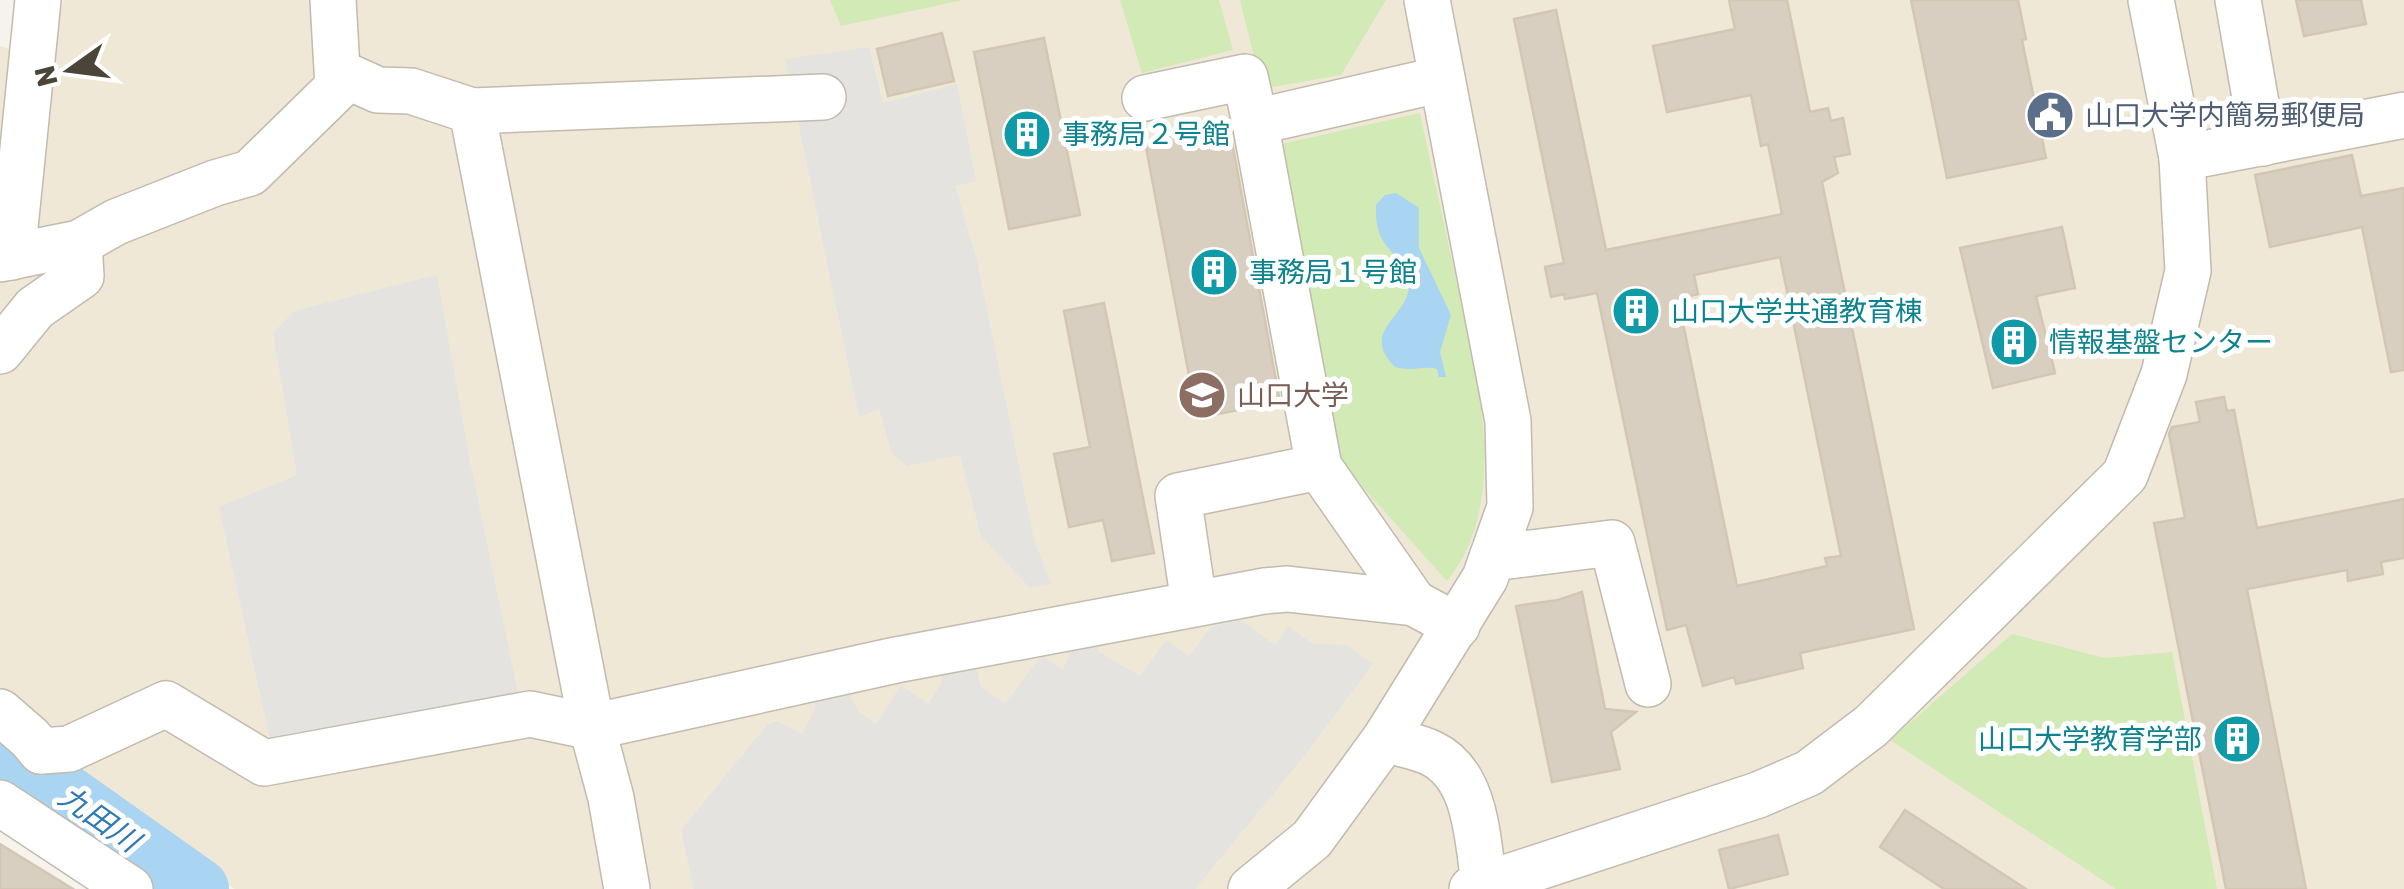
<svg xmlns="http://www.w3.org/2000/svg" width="2404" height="889" font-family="Rubik,'Noto Sans JP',sans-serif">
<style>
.education{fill:#efe8d6}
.green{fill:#d2eab5}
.parking{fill:#e5e3e0}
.water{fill:#a9d4f2}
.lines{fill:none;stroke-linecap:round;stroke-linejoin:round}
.river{stroke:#a9d4f2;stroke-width:62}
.building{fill:#d8cfc1;stroke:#d3c7b4;stroke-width:2.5;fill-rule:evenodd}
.minor-casing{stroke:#c2bbae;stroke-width:48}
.minor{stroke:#fff;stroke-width:45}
.labels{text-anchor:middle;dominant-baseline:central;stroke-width:10;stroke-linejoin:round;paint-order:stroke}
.service-label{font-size:28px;fill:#4e5e75;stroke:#fff;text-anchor:start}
.culture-label{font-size:28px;fill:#0d838f;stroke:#fff;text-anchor:start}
.education-label{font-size:28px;fill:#785e54;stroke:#fff;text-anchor:start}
.water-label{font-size:30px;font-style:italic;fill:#2e7ab2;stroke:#fff}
</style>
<rect width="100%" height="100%" fill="#f6f3ec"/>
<path class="education" d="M63 0H2404V889H235L94 798 0 727V46L51 63Z"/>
<g class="green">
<path d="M830 0H963L841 26Z"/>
<path d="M1120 0H1219L1233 50 1142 73Z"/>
<path d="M1240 0H1386L1341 75 1262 89Z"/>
<path d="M1420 113C1431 166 1443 218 1454 270 1475 364 1514 499 1447 581L1341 463 1277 145Z"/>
<path d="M2012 634 2105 658 2172 652 2217 889H2116L1890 740Z"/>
</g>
<g class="parking">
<path d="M869 47 883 103 957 84 976 181 955 186 976 256 1034 540 1051 584 1030 588 981 536 960 455 907 466 892 454 879 409 859 417 785 59Z"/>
<path d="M437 275 468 451 519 699 271 744 219 507 297 475 273 333 294 311Z"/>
<path d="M1240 620 1275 645 1288 626 1313 644 1347 645 1373 664 1305 755 1195 889H694L681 830 767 725 777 721 802 734 816 707 812 697 847 689 858 711 876 724 901 685 928 704 942 682 941 672 975 663 981 687 1005 703 1042 656 1063 670 1069 656 1066 647 1097 641 1099 652 1140 676 1166 640 1189 656 1211 627Z"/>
</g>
<path class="water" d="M1396 193 1419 208V248L1451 315 1440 352 1446 377H1439L1437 369C1426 365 1413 372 1395 367 1358 330 1410 317 1409 284 1409 266 1388 252 1381 237 1376 227 1376 216 1376 205L1385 195Z"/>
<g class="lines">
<path class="river" d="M0 749 198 889"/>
</g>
<g class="building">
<path d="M1729 0H1787L1810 112 1828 108 1831 121 1843 118 1850 154 1834 157 1838 173 1822 182 1914 629 1800 653 1803 668 1736 684 1734 677 1703 686 1686 625 1667 630 1597 293 1565 299 1564 294 1551 297 1545 267 1564 263 1514 19 1556 10 1606 250 1782 214 1768 144 1761 146 1751 95 1667 112 1653 46 1735 29ZM1780 257 1841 556 1825 558 1827 566 1737 586 1678 299 1698 294 1694 275Z"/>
<path d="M1911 0H2018L2026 39 2022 40 2046 158 1947 178Z"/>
<path d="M2296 0H2361L2366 24 2304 36Z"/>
<path d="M942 33 954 81 888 96 877 49Z"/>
<path d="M1044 38 1080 215 1009 229 974 52Z"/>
<path d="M1229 126 1280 402 1197 418 1145 142Z"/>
<path d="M2352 155 2361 196 2404 188V370L2391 372 2362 227 2270 247 2255 175Z"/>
<path d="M2062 227 2075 288 2036 296 2055 373 1993 388 1960 248Z"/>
<path d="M1104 303 1154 553 1112 561 1103 520 1069 527 1054 454 1090 447 1064 311Z"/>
<path d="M2224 397 2227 411 2234 410 2257 528 2404 499V558L2381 562 2383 574 2348 581 2347 570 2247 589 2306 889H2226L2154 523 2185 518 2169 434 2172 427 2200 422 2196 402Z"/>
<path d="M1582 592 1605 709 1636 712 1611 732 1620 769 1552 782 1516 606 1558 600Z"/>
<path d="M1905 810 2026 889H1944L1880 847Z"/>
<path d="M1778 835 1788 874 1729 889 1719 850Z"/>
<path d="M0 844 73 889H0Z"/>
</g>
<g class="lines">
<g class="minor-casing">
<g id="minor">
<path d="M2238 0 2263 143"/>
<path d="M338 72 378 90 411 91 472 111"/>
<path d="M1145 98 1245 77 1255 122"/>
<path d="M2182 158 2404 115"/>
<path d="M12 257 38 0"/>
<path d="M0 259 79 243 116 222 215 183 250 173 338 87 333 0"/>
<path d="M0 351 35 308 81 276 79 243"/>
<path d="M1319 467 1255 122 1442 79"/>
<path d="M1492 558 1612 543 1648 684"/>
<path d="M1194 603 1178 496 1319 467 1414 603"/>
<path d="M0 712 30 738 41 751"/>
<path d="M1385 739C1400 744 1417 746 1431 753 1479 776 1477 844 1485 889"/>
<path d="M41 751 69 749 166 704 264 763 530 714 592 727 896 660 1264 591 1287 589 1414 603 1457 626"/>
<path d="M0 803 130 889"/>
<path d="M627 889 611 798 592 727 472 111 823 97"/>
<path d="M1251 889 1312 839 1385 739 1485 578 1510 507 1508 421 1427 0"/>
<path d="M1472 889 1758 795 1809 773 1871 726 2125 475 2164 374 2188 271 2182 158 2151 0"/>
</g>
</g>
<use href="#minor" class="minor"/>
</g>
<defs>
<g id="civic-disc" transform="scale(2.5)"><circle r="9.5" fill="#5c6f8a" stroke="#fff"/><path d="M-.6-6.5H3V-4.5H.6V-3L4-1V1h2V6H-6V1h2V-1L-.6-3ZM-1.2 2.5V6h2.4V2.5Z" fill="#fff"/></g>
<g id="building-disc" transform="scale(2.5)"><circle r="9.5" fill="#0f9aa8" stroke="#fff"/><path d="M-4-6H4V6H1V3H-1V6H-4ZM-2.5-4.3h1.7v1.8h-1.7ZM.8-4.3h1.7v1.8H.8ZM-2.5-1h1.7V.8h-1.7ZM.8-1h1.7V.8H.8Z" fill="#fff"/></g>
<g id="university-disc" transform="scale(2.5)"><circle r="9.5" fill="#8d6e63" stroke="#fff"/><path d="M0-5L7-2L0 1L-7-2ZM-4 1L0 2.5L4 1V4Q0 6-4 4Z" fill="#fff"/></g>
</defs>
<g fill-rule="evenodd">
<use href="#civic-disc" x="2050" y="115"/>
<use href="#building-disc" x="1027" y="134"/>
<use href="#building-disc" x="1214" y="272"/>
<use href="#building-disc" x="1636" y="311"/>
<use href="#building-disc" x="2014" y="342"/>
<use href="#university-disc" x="1202" y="395"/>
<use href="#building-disc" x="2237" y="739"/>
</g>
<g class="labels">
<g class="service-label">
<text x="2085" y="115">山口大学内簡易郵便局</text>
</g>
<g class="culture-label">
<text x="1062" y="134">事務局２号館</text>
<text x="1249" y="272">事務局１号館</text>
<text x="1671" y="311">山口大学共通教育棟</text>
<text x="2049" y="342">情報基盤センター</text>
<text x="2202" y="739" text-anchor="end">山口大学教育学部</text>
</g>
<g class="education-label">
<text x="1237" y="395">山口大学</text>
</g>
<g class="water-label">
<text transform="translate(99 819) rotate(35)">九田川</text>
</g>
</g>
<g transform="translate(70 70) rotate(256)" stroke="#ffffff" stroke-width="8" paint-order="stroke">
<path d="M0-8L18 38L0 25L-18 38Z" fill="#4b4439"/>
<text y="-15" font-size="28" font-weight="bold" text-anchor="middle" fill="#4b4439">N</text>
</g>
</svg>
